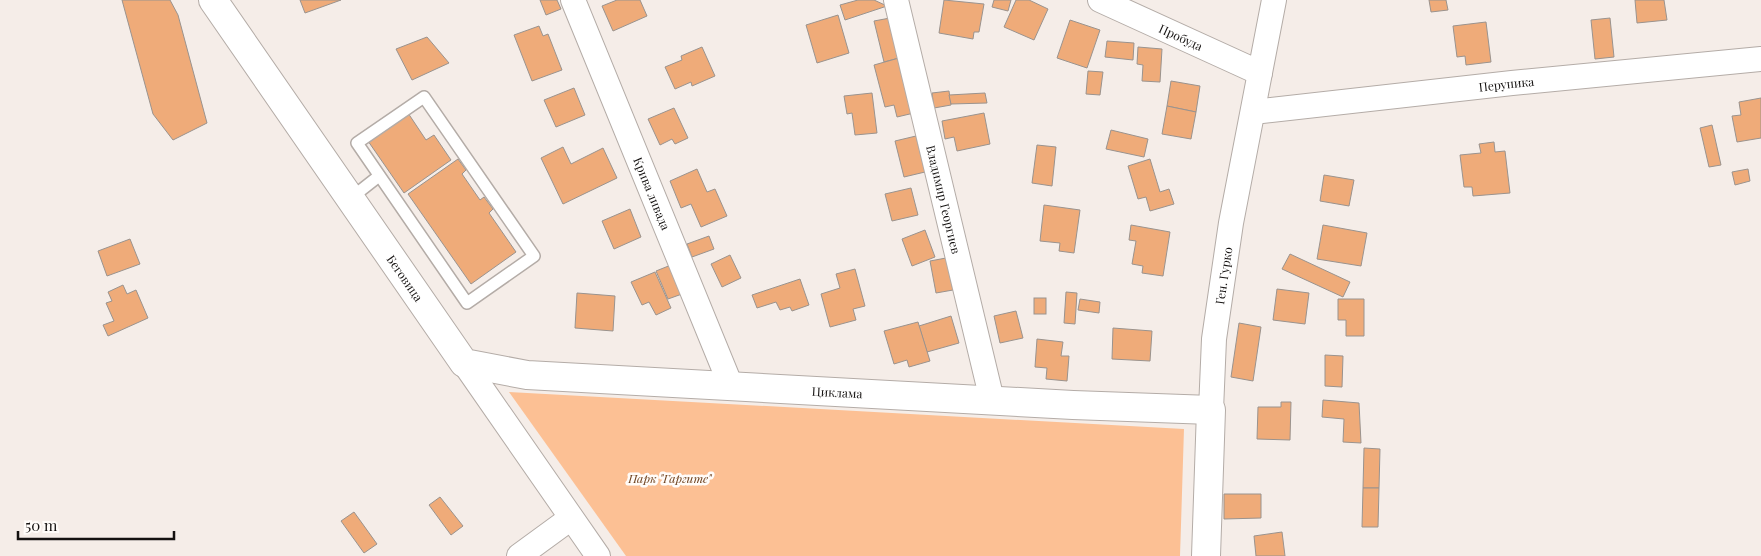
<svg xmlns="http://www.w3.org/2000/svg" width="1761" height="556" font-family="'Playfair Display',serif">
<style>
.green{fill:#fcc094}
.building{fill:#efab79;stroke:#9a938e}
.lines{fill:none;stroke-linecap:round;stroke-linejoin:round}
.service-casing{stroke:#b4aca7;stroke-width:14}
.minor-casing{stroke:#b4aca7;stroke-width:26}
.tertiary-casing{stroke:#b4aca7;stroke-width:30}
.service{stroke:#fff;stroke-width:11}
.minor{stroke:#fff;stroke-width:24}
.tertiary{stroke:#fff;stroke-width:28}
.labels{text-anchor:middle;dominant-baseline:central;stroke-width:5;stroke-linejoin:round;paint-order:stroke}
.street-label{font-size:12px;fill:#141110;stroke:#fffcf9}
.park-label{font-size:12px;font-style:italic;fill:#70431f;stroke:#fffcf9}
</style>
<rect width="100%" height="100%" fill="#f5ede8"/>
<path class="green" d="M509 392 1184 429 1180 556H626Z"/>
<g class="building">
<path d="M122 0H170L178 15 207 123 173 140 153 114Z"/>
<path d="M300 0H341L305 13Z"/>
<path d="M540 0H557L561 9 546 15Z"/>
<path d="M617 0H640L647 16 613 31 602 6Z"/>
<path d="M858 0H874L887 6 845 20 840 5Z"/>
<path d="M944 0 984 4 979 32H974L973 39 939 33Z"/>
<path d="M994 0H1011L1008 11 992 7Z"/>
<path d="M1016 0H1029L1048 9 1034 40 1004 27Z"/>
<path d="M1429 0H1446L1448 10 1431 12Z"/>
<path d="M1635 0H1664L1667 20 1637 23Z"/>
<path d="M838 15 849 53 817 63 806 25Z"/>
<path d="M890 18 899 58 884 62 874 21Z"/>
<path d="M1610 18 1614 57 1595 59 1591 20Z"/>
<path d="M1070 20 1100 30 1087 68 1057 58Z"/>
<path d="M1486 22 1491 62 1466 65 1465 56 1457 57 1453 26Z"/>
<path d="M539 26 543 36 548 34 562 70 532 81 514 35Z"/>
<path d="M427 37 449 63 412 80 396 49Z"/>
<path d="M1107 41 1134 43 1133 60 1105 57Z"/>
<path d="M702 47 715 76 692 86 691 82 675 89 665 67 682 60 681 56Z"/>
<path d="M1138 47 1162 49 1160 82 1142 81 1143 65 1137 64Z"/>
<path d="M899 58 914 113 897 117 894 105 885 107 874 65Z"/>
<path d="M1088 71 1103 72 1100 95 1086 94Z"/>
<path d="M1171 81 1200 86 1196 112 1167 106Z"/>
<path d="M574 88 585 115 556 127 544 100Z"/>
<path d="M949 91 951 105 934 108 932 93Z"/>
<path d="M872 93 877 133 855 135 852 113 847 114 844 96Z"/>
<path d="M985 93 987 103 951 104 949 95Z"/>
<path d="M1761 98V138L1737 142 1732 116 1741 115 1739 102Z"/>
<path d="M1167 106 1196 112 1191 139 1162 134Z"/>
<path d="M674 108 688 138 675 144 672 139 660 145 648 119Z"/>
<path d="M408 113 426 140 434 135 451 160 404 193 368 141Z"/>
<path d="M984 113 990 144 957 151 954 137 945 139 942 121Z"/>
<path d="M1712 125 1721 165 1709 167 1700 128Z"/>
<path d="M1111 130 1148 139 1144 157 1106 149Z"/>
<path d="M916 136 925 172 904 177 895 141Z"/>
<path d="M1494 142 1495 152 1505 151 1510 193 1473 196 1472 187H1464L1460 155 1481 153 1479 144Z"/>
<path d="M1037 145 1056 147 1052 186 1032 183Z"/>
<path d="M563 147 571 164 603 148 617 178 563 204 541 158Z"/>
<path d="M458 159 466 170 462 174 480 200 484 197 493 209 489 213 516 252 471 284 408 194Z"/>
<path d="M1150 159 1160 192 1169 189 1174 204 1150 211 1146 197 1138 199 1128 166Z"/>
<path d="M697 169 707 192 715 189 727 216 701 227 691 204 681 208 670 181Z"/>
<path d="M1748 169 1750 181 1735 185 1732 172Z"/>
<path d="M1324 175 1354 180 1349 206 1320 201Z"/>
<path d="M911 188 918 215 892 221 885 194Z"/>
<path d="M1044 205 1080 210 1074 253 1059 251 1060 243 1040 241Z"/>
<path d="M630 209 641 237 614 249 602 221Z"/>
<path d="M1131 225 1170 232 1163 276 1142 273 1143 266 1132 264 1136 241 1129 240Z"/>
<path d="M1323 225 1367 233 1361 266 1317 259Z"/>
<path d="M925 230 935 257 912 266 902 239Z"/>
<path d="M709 236 714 249 692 257 687 244Z"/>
<path d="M130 239 140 264 107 276 98 251Z"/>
<path d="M1290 254 1350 282 1343 297 1282 269Z"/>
<path d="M730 255 741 278 722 287 711 264Z"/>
<path d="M946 258 953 290 936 293 930 261Z"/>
<path d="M671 265 682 294 668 299 656 271Z"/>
<path d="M855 269 865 306 853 309 856 320 830 327 821 294 840 288 836 274Z"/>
<path d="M655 272 671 308 656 315 649 302 642 305 631 282Z"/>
<path d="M800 279 809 305 792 311 790 307 780 310 776 302 757 308 752 295Z"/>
<path d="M123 285 127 294 136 290 148 318 108 336 103 325 114 321 106 303 112 301 108 292Z"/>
<path d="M1277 289 1309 293 1305 324 1273 320Z"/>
<path d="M1066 292 1077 293 1075 324 1064 323Z"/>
<path d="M577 293 615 296 613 331 575 328Z"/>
<rect x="1034" y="298" width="12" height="16"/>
<path d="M1080 299 1100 302 1099 313 1078 310Z"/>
<path d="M1338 299H1364V336H1346V320H1338Z"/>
<path d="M1016 311 1023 338 1000 343 994 316Z"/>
<path d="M951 316 959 343 927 352 919 326Z"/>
<path d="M918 322 930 361 909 367 907 360 894 364 884 331Z"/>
<path d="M1239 323 1261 327 1253 381 1231 377Z"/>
<path d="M1113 328 1152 331 1150 361 1112 359Z"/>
<path d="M1037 339 1063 342 1061 356H1069L1067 381 1046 379 1047 368 1035 367Z"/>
<path d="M1325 355 1343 356 1342 387 1325 386Z"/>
<path d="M1323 400 1359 403 1361 443 1343 442 1344 419 1322 417Z"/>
<path d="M1281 402H1291L1290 440 1257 439 1258 407H1281Z"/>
<path d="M1364 448 1380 449 1379 488H1363Z"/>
<path d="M1363 488H1379L1378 527H1362Z"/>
<path d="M1224 494H1261V518L1224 519Z"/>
<path d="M440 497 463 526 451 535 429 505Z"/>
<path d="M354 512 377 544 364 553 341 521Z"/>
<path d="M1282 532 1285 556H1256L1254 536Z"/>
</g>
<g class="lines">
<g class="service-casing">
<g id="service">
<path d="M424 97 534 256 467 303 357 143Z"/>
<path d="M351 198 379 176"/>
</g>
</g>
<g class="minor-casing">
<g id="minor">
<path id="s1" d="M573 0 731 386"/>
<path id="s2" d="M896 0 992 400"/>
<path id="s3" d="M1100 0 1260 73"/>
<path id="s4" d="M1253 112 1512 83 1761 59"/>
<path d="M464 363 598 556"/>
<path id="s5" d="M1211 410 1214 339 1231 223 1274 0"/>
<path d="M519 556 571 518"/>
</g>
</g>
<g class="tertiary-casing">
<g id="tertiary">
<path id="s6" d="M213 0 464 363 527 375 1073 405 1211 410 1206 556"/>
</g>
</g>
<use href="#service" class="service"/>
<use href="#minor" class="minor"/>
<use href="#tertiary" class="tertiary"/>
</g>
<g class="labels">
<g class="street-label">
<text stroke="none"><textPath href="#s3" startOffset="89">Пробуда</textPath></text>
<text stroke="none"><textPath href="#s4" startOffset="255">Перуника</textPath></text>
<text stroke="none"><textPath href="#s1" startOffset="209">Крива ливада</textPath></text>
<text stroke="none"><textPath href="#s2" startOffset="205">Владимир Георгиев</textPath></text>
<text stroke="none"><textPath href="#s5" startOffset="135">Ген. Гурко</textPath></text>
<text stroke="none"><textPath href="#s6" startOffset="338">Беговица</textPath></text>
<text stroke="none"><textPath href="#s6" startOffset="816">Циклама</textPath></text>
</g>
<g class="park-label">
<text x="670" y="478">Парк "Гаргите"</text>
</g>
</g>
<path d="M18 531v8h156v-8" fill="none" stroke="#141110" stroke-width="2.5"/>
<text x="25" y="531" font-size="15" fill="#141110" stroke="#fffcf9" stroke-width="4" paint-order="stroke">50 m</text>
</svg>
